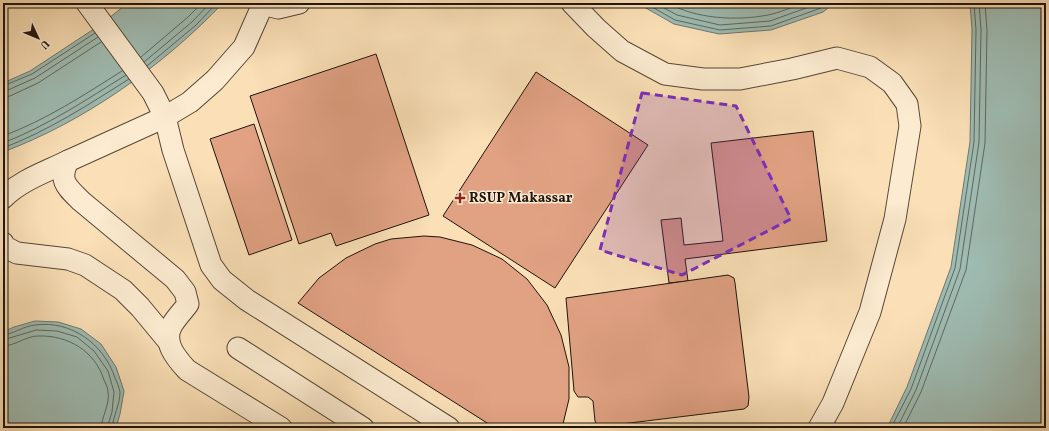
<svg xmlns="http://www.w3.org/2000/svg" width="1049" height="431" font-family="Vollkorn,serif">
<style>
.water{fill:#9fbcb3;stroke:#6b7970}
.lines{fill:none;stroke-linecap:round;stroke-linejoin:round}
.shore{stroke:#5e685f;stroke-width:1}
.building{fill:#e1a284;stroke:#1e140b}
.minor-casing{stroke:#554736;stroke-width:23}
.minor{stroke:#fcebd0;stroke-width:21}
.marked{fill:#7b2cbf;fill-opacity:0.2;stroke:#7b2cbf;stroke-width:3;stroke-dasharray:8 5;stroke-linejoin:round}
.poi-dot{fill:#8f2418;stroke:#fcebd0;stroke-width:1.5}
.labels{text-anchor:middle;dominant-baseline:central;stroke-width:3;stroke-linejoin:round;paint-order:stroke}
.poi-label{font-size:14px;font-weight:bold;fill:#1e140b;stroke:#fcebd0;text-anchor:start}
</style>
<rect width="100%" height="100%" fill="#fbe0b7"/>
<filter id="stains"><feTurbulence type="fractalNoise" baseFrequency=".005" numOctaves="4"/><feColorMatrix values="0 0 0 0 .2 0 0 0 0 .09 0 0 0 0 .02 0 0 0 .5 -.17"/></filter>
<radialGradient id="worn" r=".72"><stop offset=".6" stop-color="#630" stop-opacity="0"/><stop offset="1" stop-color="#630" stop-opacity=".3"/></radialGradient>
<g class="water">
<path d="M128 3H223C164 65 84 122 3 152V83L30 71 100 25Z"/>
<path d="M637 3H834L823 12 771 30 719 34 674 24Z"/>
<path d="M970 3H1046V428H887L907 387 951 267 970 142 972 30Z"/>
<path d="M35 321 58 322 81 329 101 344 116 367 124 391 120 414 116 428H3V332L14 327Z"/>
</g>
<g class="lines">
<g class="shore">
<path d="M645 3 675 20 720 30 771 26 821 8 827 3"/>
<path d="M655 3 677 15 720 25 770 21 820 3"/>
<path d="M668 3C696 19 736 21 768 15 779 13 792 7 803 3"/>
<path d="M141 57 188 17 202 3"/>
<path d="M144 62 192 22 210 3"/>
<path d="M147 66 196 25 217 3"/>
<path d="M3 86 32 74 95 33"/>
<path d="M3 91 8 90 35 78 98 37"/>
<path d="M3 97 10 96 38 83 101 42"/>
<path d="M3 136C46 120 84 95 122 71"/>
<path d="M3 143C47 126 86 100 126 75"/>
<path d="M3 148C48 131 88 105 129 79"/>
<path d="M3 335C13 334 24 326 35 325 71 320 104 344 115 378 117 382 119 387 120 392 120 405 113 416 112 428"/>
<path d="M3 340 36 330 57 331 77 337 94 351 108 371 114 392 112 412 107 428"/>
<path d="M3 346C15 346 26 336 38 336 68 335 95 351 104 380 106 384 108 388 108 392 110 404 102 416 101 428"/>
<path d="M891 428 911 389 955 268 974 142 976 30 974 3"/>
<path d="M897 428 916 390 960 269 979 142 981 30 979 3"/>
<path d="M903 428 921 392 966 270 985 143 987 30 985 3"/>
</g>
</g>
<g class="building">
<path d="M376 54 429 215 336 246 331 233 299 244 250 96Z"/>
<path d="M536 72 648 145 555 288 443 216Z"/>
<path d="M254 124 292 240 249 255 210 139Z"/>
<path d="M813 131 827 241 685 259 688 281 669 283 661 220 681 218 684 245 723 241 711 143Z"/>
<path d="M424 236 440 237 472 245 502 259 527 279 547 305 561 335 569 367V399L562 428H495L298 303 319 278 346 258 375 244 391 239Z"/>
<path d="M728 275 734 278 735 283 749 397 748 406 744 409 605 426H600L597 425 595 421 593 401 588 397H578L574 391 566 298Z"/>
</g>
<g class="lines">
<g class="minor-casing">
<g id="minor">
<path d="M87 3 153 93 165 117 173 150 211 265 222 280 247 300 449 428"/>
<path d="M572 3 596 28 622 51 665 74 703 79H740L792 69 837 58 870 67 892 83 907 104 910 126 895 219 870 312 833 403 819 428"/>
<path d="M3 198C21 180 46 172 68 161"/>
<path d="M3 243 5 247 17 253 68 259 85 265 123 290 140 307 169 342"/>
<path d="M238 348 363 428"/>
<path d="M281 428 187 370C176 358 162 342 172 325 176 318 183 311 188 304L185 292 175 279 81 201C67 187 58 181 68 161L165 117 190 102 215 80 244 47 263 4 278 8 299 3"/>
</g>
</g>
<use href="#minor" class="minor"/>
</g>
<path class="marked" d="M642 93 736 106 791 219 682 275 600 250Z"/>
<path class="poi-dot" d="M458 192h4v4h4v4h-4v4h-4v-4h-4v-4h4z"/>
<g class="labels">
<g class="poi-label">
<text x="469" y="198">RSUP Makassar</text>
</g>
</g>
<rect width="1049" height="431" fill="none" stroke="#fbe0b7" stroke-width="16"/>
<rect x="4" y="4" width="1041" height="423" fill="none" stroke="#1e140b" stroke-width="2"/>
<rect x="8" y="8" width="1033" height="415" fill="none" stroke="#1e140b"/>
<g transform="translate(38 38) rotate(134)" stroke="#fcebd0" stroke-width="3" paint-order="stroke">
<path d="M0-3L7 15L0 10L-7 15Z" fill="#1e140b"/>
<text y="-6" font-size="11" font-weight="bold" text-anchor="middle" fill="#1e140b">U</text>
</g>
<rect width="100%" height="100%" filter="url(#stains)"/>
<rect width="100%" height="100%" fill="url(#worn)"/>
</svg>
